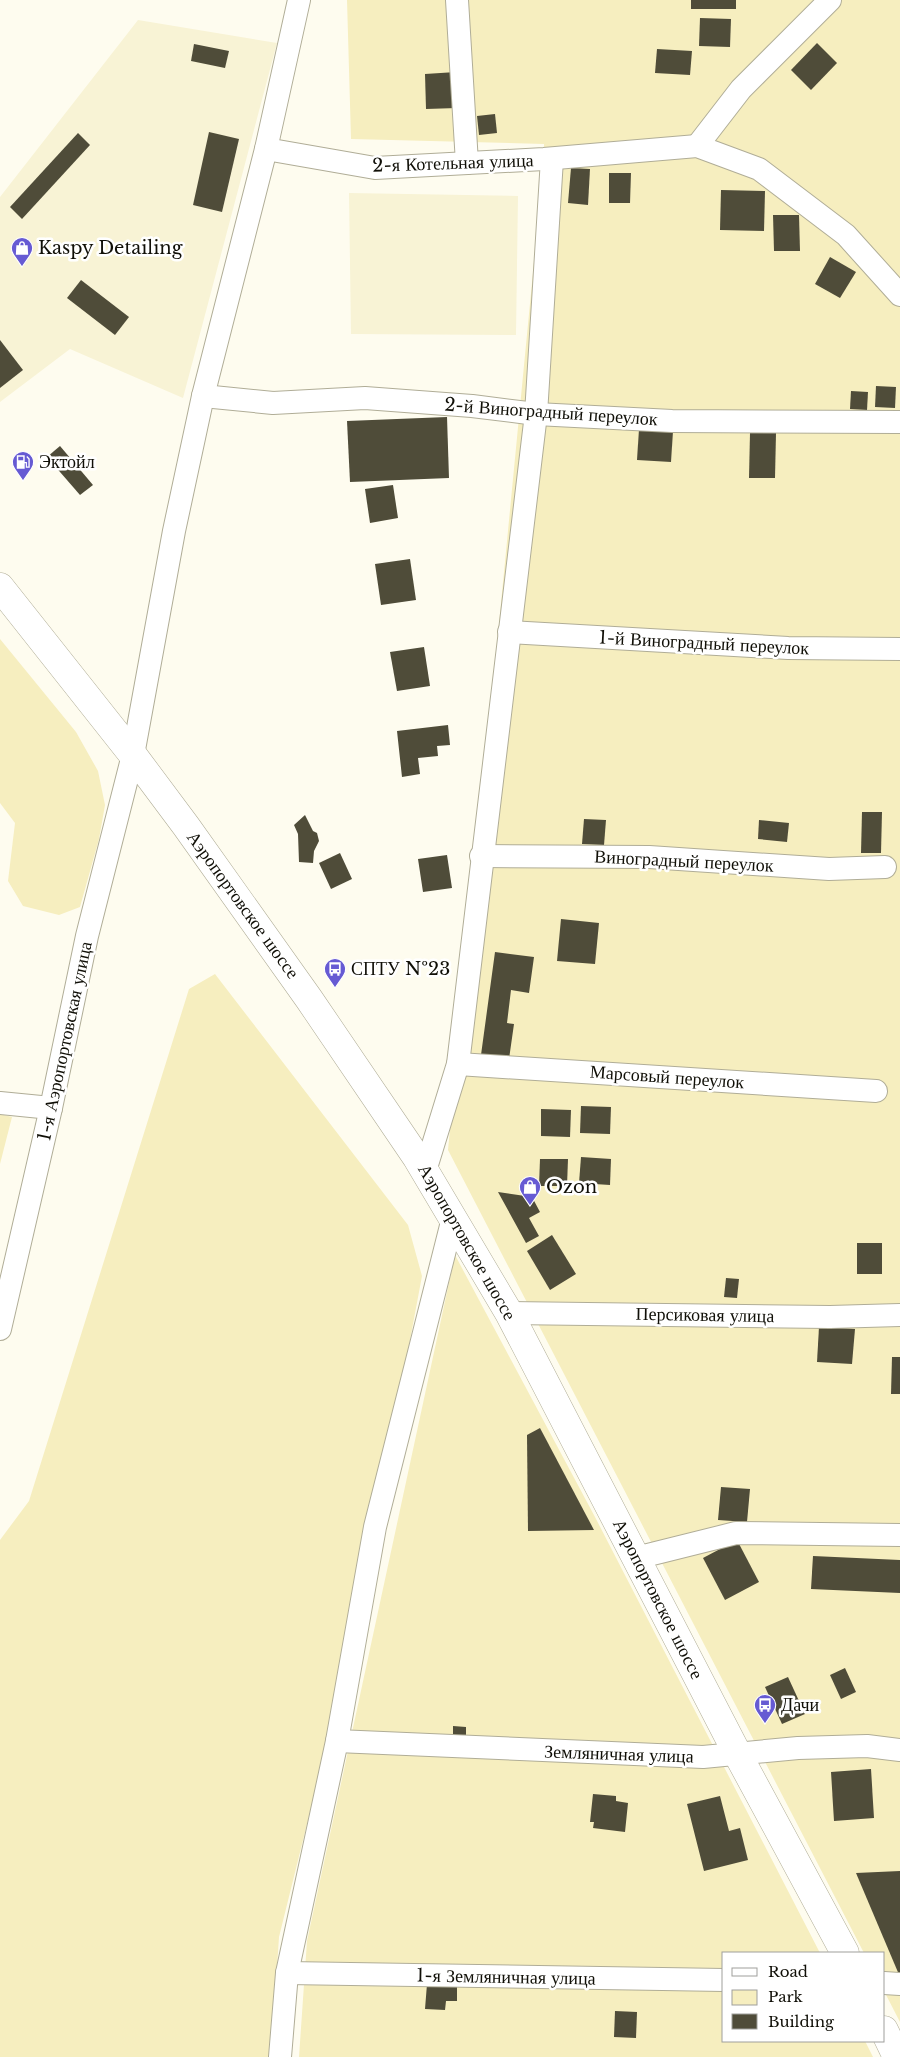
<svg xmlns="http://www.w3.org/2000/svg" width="900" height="2057" font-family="'Libre Baskerville',serif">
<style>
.built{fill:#f8f3d5}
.green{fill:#f6eebf}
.building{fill:#4f4c39}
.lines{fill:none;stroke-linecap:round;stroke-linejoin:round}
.minor-casing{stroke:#b0ad97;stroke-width:24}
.major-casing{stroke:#b0ad97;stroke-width:29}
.minor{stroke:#fff;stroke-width:22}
.major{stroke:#fff;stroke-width:28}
.labels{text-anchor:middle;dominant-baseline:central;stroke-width:5;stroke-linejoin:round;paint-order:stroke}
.street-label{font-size:18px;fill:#100f07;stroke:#fff}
.poi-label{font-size:18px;fill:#100f07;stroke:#fff;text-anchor:start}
</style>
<rect width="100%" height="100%" fill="#fefcef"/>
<g class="built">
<path d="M138 20 277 43 183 398 70 349 0 402V197Z"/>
<path d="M349 193 518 196 516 335 351 334Z"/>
</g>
<g class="green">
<path d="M347 0H900V2022L884 1991V1953H864L448 1150 544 159V144L351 139Z"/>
<path d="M0 639 76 732 98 771 105 805 99 839 80 907 59 915 23 906 8 881 15 823 0 803Z"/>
<path d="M215 974 408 1225 422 1276 357 1622 279 1937 271 2057H0V1540L29 1501 189 989Z"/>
<path d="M0 1114 12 1117 0 1164Z"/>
<path d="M455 1255 595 1517 820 1953H724V2041H865L873 2057H299L307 1941Z"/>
</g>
<g class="building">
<rect x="691" y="0" width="45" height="9"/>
<path d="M700 18 731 19 730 47 699 46Z"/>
<path d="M817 43 837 63 811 90 791 70Z"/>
<path d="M194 44 229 51 225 68 191 61Z"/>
<path d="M657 49 692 51 690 75 655 73Z"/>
<path d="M456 72 457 108 426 109 425 74Z"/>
<path d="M495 114 497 133 479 135 477 116Z"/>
<path d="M209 132 239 139 222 212 193 205Z"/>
<path d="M78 133 90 145 22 219 10 207Z"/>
<path d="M571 168 590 169 588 205 568 203Z"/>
<path d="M609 173H631L630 203H609Z"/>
<path d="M721 190 765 191 764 231 720 230Z"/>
<path d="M773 215H799L800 251H774Z"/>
<path d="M830 257 856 272 840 298 815 284Z"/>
<path d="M81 280 129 317 115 335 67 298Z"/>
<path d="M0 340 23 370 0 388Z"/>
<path d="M876 386 896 387 895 408 875 407Z"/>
<path d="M851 391 868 392 867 410 850 409Z"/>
<path d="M447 417 449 478 350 482 347 421Z"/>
<path d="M639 429 673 431 671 462 637 460Z"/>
<path d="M750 433H776L775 478H749Z"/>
<path d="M60 446 93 485 80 495 47 457Z"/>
<path d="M393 485 398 518 370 523 365 489Z"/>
<path d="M410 559 416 600 381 605 375 564Z"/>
<path d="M424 647 430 686 397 691 390 652Z"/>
<path d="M448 725 450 745 437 746 438 756 418 758 420 774 402 777 397 731Z"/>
<path d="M862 812H882L881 853H861Z"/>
<path d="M305 815 313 831 317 833 319 841 314 851 313 863 299 862 298 834 294 825Z"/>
<path d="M584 819 606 820 604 845 582 844Z"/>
<path d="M759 820 789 823 787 842 758 839Z"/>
<path d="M340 853 352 879 331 889 319 863Z"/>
<path d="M447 855 452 888 423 892 418 859Z"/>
<path d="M561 919 599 923 595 964 557 961Z"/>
<path d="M495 952 534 957 529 993 511 990 507 1023 514 1024 509 1059 481 1055Z"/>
<path d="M581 1106 611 1107 610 1134 580 1133Z"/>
<path d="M541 1109 571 1110 570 1137 541 1136Z"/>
<path d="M581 1157 611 1159 610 1185 579 1183Z"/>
<path d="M540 1159H568L567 1186H539Z"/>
<path d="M498 1192 532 1197 540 1212 529 1218 539 1236 526 1243Z"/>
<path d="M552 1235 576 1274 550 1290 527 1251Z"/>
<rect x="857" y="1243" width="25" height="31"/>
<path d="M726 1278 739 1279 737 1298 724 1297Z"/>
<path d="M819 1327 855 1329 852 1364 817 1362Z"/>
<path d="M892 1357H900V1394H891Z"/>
<path d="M540 1428 594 1530 528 1531 527 1435Z"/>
<path d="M721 1487 750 1489 747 1522 718 1520Z"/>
<path d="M737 1540 759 1582 725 1600 703 1558Z"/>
<path d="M813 1556 900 1560V1593L811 1589Z"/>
<path d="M845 1668 856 1692 841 1699 830 1675Z"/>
<path d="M788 1677 805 1714 782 1724 765 1687Z"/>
<path d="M453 1726 466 1727V1743L453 1742Z"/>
<path d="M871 1769 874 1818 834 1821 831 1772Z"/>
<path d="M593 1794 616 1796V1801L628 1803 625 1832 593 1828 594 1822H590Z"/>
<path d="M720 1796 729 1831 740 1828 748 1860 704 1871 687 1804Z"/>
<path d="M900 1871V1977L856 1873Z"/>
<path d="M427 1984 457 1985V2001H446L445 2010 425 2009Z"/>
<path d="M615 2011 637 2012 636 2038 614 2037Z"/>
</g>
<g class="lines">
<g class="minor-casing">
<g id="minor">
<path d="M457 0 467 163"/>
<path d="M697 146 741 89 830 0"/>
<path d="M266 149 375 168 544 159 697 146 759 169 846 235 900 295"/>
<path d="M203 396 273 403 365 398 472 406 536 414 672 421 900 422"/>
<path d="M509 632 788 648 900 649"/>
<path d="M481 856 649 857 829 869 885 867"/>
<path d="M458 1064 876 1091"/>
<path d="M0 1103 51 1108"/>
<path d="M425 1171 458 1064 536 414 552 159"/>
<path d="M509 1313 830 1317 900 1315"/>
<path d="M0 1329 51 1108 87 936 133 755 174 531 203 396 266 149 299 0"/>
<path d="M636 1558 736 1533 900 1535"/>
<path d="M337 1741 703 1757 798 1748 867 1746 900 1750"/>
<path d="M287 1973 724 1980"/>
<path d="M884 1983 900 1984"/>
<path d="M280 2057 287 1973 337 1741 375 1527 453 1218"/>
</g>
</g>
<g class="major-casing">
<g id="major">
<path d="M0 587 133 755 186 826 309 999 417 1158 509 1313 737 1753 845 1953"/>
<path d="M884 2030 897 2057"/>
</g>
</g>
<use href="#minor" class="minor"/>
<use href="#major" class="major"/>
</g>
<defs>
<g id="shop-pin" transform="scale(1.125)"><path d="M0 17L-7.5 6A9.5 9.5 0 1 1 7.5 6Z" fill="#665ad3" stroke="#fff"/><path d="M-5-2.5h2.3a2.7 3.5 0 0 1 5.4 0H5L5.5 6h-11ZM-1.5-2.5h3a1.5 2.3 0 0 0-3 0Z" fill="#fff"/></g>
<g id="fuel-pin" transform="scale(1.125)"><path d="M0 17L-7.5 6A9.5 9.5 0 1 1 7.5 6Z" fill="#665ad3" stroke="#fff"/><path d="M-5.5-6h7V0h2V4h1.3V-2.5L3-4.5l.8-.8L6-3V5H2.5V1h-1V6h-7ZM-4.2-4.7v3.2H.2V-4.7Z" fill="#fff"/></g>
<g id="bus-pin" transform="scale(1.125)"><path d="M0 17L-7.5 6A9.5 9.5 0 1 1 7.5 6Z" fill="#665ad3" stroke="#fff"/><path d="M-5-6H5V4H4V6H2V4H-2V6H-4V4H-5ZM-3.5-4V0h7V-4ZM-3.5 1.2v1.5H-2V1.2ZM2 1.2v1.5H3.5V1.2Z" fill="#fff"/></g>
</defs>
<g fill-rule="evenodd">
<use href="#shop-pin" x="22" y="248"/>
<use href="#fuel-pin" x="23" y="462"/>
<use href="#bus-pin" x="335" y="969"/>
<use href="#shop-pin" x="530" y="1187"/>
<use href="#bus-pin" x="765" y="1705"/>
</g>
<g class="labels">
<g class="street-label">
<text transform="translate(453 163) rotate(-2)">2-я Котельная улица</text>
<text transform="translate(551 412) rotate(4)">2-й Виноградный переулок</text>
<text transform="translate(704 643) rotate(3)">1-й Виноградный переулок</text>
<text transform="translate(684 861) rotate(3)">Виноградный переулок</text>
<text transform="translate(243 905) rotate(54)">Аэропортовское шоссе</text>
<text transform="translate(65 1041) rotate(-78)">1-я Аэропортовская улица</text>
<text transform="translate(667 1077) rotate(4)">Марсовый переулок</text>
<text transform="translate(467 1242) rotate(60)">Аэропортовское шоссе</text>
<text transform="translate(705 1315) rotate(1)">Персиковая улица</text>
<text transform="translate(658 1599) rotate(63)">Аэропортовское шоссе</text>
<text transform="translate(619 1754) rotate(2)">Земляничная улица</text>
<text transform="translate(506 1977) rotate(1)">1-я Земляничная улица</text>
</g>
<g class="poi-label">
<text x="38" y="248">Kaspy Detailing</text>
<text x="39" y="462">Эктойл</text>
<text x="351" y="969">СПТУ №23</text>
<text x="546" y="1187">Ozon</text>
<text x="781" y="1705">Дачи</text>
</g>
</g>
<rect x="722" y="1952" width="162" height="90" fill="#ffffff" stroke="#9f9f9c"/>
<rect x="732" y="1968" width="25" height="8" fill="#ffffff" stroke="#9f9f9c"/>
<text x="768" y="1977" font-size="15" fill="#100f07">Road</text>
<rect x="732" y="1990" width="25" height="15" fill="#f6eebf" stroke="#9f9f9c"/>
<text x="768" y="2002" font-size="15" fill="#100f07">Park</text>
<rect x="732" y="2014" width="25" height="15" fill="#4f4c39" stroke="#9f9f9c"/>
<text x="768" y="2027" font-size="15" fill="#100f07">Building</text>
</svg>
